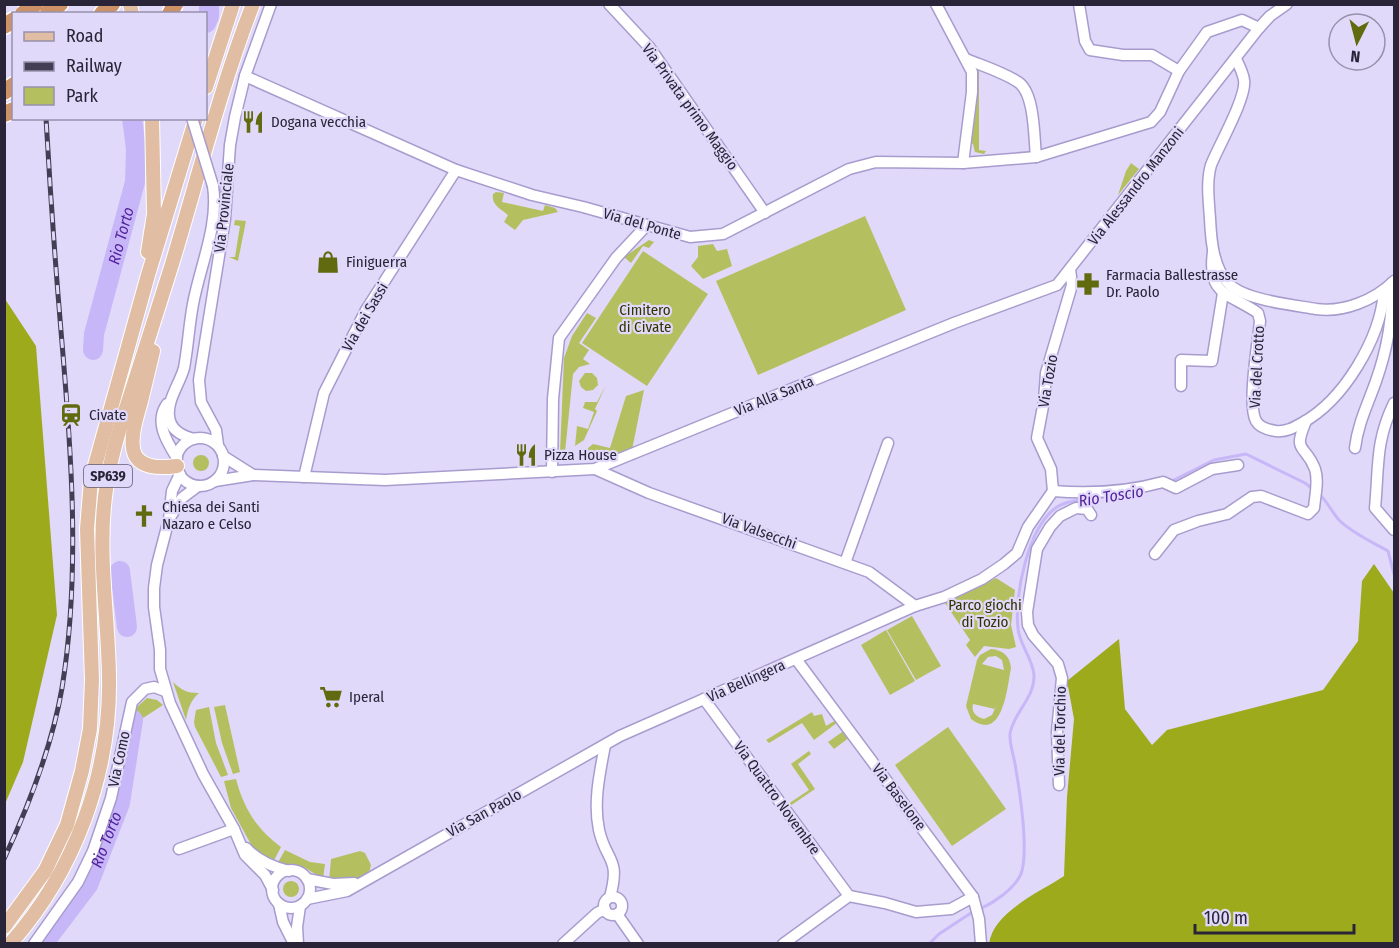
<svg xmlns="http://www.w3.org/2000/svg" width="1399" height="948" font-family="'Fira Sans Condensed',sans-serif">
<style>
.green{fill:#b4c060;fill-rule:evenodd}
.forest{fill:#9daa1c}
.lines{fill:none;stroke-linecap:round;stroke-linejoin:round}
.stream{stroke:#c7b7f8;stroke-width:3}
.river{stroke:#c7b7f8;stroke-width:20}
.minor-casing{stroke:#a89cce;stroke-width:13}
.major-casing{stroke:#fff;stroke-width:16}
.highway-casing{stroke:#fff;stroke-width:19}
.minor{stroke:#fff;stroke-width:10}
.major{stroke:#e1bda4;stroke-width:14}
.highway{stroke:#cd9167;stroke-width:16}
.rail-casing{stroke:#443e54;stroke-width:5}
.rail{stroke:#e0d9f9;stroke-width:3;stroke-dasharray:9;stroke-linecap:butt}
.minor-bridge-casing{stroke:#a89cce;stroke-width:13;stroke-linecap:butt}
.highway-bridge-casing{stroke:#fff;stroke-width:19;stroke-linecap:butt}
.minor-bridge{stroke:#fff;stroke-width:10}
.highway-bridge{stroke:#cd9167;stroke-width:16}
.labels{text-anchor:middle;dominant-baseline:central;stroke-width:4.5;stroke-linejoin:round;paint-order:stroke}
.shield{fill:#e0d9f9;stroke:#605a72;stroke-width:1.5}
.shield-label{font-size:14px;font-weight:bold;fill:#292438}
.street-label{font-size:15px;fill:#292438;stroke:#e0d9f9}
.poi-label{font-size:15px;fill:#292438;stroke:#e0d9f9;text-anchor:start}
.park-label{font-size:15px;fill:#303500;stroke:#e0d9f9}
.water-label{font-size:16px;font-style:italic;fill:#54229d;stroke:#e0d9f9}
</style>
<rect width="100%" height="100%" fill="#e0d9f9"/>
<g class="green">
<path d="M973 67 979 68V150L986 151 984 154 975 152 973 144 971 143Z"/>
<path d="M1131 163 1139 169 1118 195 1126 171Z"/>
<path d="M496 192 504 193 502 202 543 211 545 205 555 208 558 212 523 220 515 230 504 222 508 215C501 209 491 205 493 194Z"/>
<path d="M865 216 906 310 758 375 716 281Z"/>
<path d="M235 220 246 221 238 261 229 257H235L240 226 234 225Z"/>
<path d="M649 240 654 242 649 248 643 246 631 263 624 257Z"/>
<path d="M713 244 717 251 727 249 732 266 703 279 691 266 698 257V246Z"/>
<path d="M643 251 708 294 647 386 582 343Z"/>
<path d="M587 313 596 318 579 343 589 350 583 359 590 364 579 367 573 374 565 452 560 453 564 358 572 336Z"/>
<path d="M585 373H592L597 378 598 385 593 390 586 391 581 387 579 381Z"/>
<path d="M606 385 595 409 597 411 584 440 575 446 577 426 588 429 594 412 583 408 585 402H597Z"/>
<path d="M644 390 632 450 579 462 577 457 593 444 610 448 626 396Z"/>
<circle cx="201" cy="463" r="8"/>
<path d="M996 578 1015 590 1011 625 1016 647 1009 649 984 646 975 657 966 645 970 640 945 603Z"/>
<path d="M912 616 941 666 916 680 887 630Z"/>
<path d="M886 630 915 681 890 695 861 645Z"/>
<path d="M991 649C1003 650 1010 656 1011 668 1007 688 1003 743 971 719L966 706 977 660 980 655ZM996 656 1002 660 1004 670 982 664 988 657ZM973 704 995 709 997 704 992 715 984 719C976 717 971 712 973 704Z"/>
<path d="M173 682C181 690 187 693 199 693 190 701 188 709 186 720Z"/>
<path d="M147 698 157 700 163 705 140 720 133 719 137 707Z"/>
<path d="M225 705 240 772 233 774 222 743 214 707Z"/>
<path d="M209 707 216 743 228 775 221 777 195 727 194 722 196 710Z"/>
<path d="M812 712 814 716 822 714 826 726 836 720 838 722 814 740 802 723 769 743 766 740Z"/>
<path d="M948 727 1006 809 952 846 895 765Z"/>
<path d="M845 730 850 737 834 749 828 742Z"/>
<path d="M809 751 811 754 798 764 815 789 787 808 785 806 809 790 791 764Z"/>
<path d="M236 779C244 809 256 828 281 847L272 864 253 848 231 808 224 781Z"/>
<path d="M285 850 310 862 325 864 323 879 304 867 276 866Z"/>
<path d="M360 851 365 853 371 865 368 876 345 883 329 881 331 859Z"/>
<circle cx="291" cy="889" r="8"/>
</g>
<g class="forest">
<path d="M5 299 36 346 57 615 23 762 5 804Z"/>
<path d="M1374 564 1394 593V943L989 944C993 912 1040 892 1064 876L1067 797 1074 719 1067 681 1119 639 1125 709 1152 745 1167 730 1323 690 1358 641 1362 581Z"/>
</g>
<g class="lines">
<g class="stream">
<path d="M1170 482 1214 460 1246 454 1305 483 1314 490"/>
<path d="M1319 494C1328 502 1331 511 1339 520 1352 533 1372 542 1388 551L1394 574"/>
<path d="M980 909C995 902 1014 889 1021 874 1029 852 1020 793 1016 770 1015 759 1009 744 1010 734 1013 713 1035 698 1034 675 1033 659 1019 644 1018 628 1014 596 1028 526 1057 507 1074 496 1119 498 1141 492"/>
<path d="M929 944 939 934 974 911"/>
</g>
<g class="river">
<path d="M206 23 209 16V4"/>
<path id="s1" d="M93 350 94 334 135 182 136 149 132 118"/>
<path d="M120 571 127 627"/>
<path id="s2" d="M43 944 88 885 120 803 133 720"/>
</g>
<g class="minor-casing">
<g id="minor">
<path d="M609 4 650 48 765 213"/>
<path d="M936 4 972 72V92L963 163"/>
<path d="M1079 4 1085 41 1090 50 1123 55H1152L1179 71"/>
<path d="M966 59C983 66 1003 72 1018 82 1035 93 1034 138 1036 157"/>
<path d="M1236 59C1239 65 1243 73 1244 80 1247 97 1218 147 1211 165 1206 182 1209 202 1210 219 1211 240 1213 268 1229 284 1245 300 1293 305 1316 309 1343 313 1375 300 1394 281"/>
<path d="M245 76 456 170 532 195 583 207 690 237 723 234 849 169 876 162 963 163 1036 157 1151 122 1160 112 1179 71 1207 32 1242 20 1259 28"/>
<path d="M1213 252C1207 296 1229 293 1258 313L1260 321C1258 343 1247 404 1256 421 1260 428 1269 430 1276 431 1286 432 1293 428 1302 423 1344 400 1380 339 1384 292"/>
<path d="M1181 386V360L1212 361 1223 293"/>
<path d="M1394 403C1375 442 1379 467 1375 508L1394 530"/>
<path d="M167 404C154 422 167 442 177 458"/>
<circle cx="200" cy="462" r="24"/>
<path d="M194 439C182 436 170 430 169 416 167 400 180 383 184 368 188 347 189 325 193 304 200 266 219 225 213 186"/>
<path d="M218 445 216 430 201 402 199 380 225 219 230 145 235 117 245 76 271 4"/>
<path d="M1355 448C1358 423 1368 404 1376 381 1387 350 1393 316 1392 283"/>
<path d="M223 456 253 475"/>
<path d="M595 469 649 493 869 572 915 606"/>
<path d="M552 472 553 399 559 338 616 258 646 226"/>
<path d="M180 474 172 491 169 519 157 565 154 588V607L160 650V669L170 703 203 774 234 829 245 855 265 875 273 890"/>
<path d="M304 477 324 393 366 310 456 170"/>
<path d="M215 481 253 475 385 480 595 469 954 323 1057 285 1259 28 1270 16 1287 4"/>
<path d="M1053 491 1051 469 1037 438 1044 401 1046 373 1072 285 1070 269"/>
<path d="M1053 491C1091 494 1127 492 1163 482L1176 488 1212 469 1238 465"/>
<path d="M171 516 182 498 198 486"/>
<path d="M1155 554 1174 530 1198 521 1227 514 1252 497 1261 496 1308 514 1314 508C1315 496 1319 481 1315 469 1305 443 1292 454 1306 421"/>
<path d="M845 563 888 443"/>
<path d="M796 659 973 897 979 919 981 944"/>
<path d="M704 699 849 896"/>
<path d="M605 745C600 772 593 802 599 830 606 862 621 857 610 897"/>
<path d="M1059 785 1057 732 1062 678 1058 664 1033 635 1028 625 1027 612 1037 549 1050 527 1060 516 1076 508 1087 509 1091 515"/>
<path d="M246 848C258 861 272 867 289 871"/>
<path d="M179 849 234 829"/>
<circle cx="291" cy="889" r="19"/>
<path d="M307 879 333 884 354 883"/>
<circle cx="613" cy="906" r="9"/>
<path d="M307 899 347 891 620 736 915 606 944 597 982 579 1004 564 1017 553 1028 527 1053 491"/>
<path d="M279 904 283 922 294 944"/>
<path d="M617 914 638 944"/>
<path d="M34 944 78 882 93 851 111 798 132 702 145 689 154 687 165 691"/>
<path d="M298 944 297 927 300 906"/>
<path d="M563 944 597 913 605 909"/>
<path d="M783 944 849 896 885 903 916 912 951 909 973 897"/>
</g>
</g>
<g class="major-casing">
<g id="major">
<path d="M130 4 132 14"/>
<path d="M206 87 233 4"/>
<path d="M148 252 154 214 152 118"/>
<path d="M153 351C149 367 145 384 141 401 130 439 120 474 177 466"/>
<path d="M4 927 45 871 67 825 82 771 90 729 92 680 87 529 91 480 148 275 196 118"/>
<path d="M10 944C75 871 111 773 109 676 108 612 96 546 107 483 112 450 123 418 133 387 146 346 159 306 172 264 198 178 220 89 253 4"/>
</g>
</g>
<g class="highway-casing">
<g id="highway">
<path d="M46 14 60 4"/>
<path d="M102 14 112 4"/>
<path d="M4 26 14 20"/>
<path d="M4 92 14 85"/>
<path d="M4 114 14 110"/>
</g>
</g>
<use href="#minor" class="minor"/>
<use href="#major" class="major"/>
<use href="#highway" class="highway"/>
<g class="rail-casing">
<path id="rail" d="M4 859C29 805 52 747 62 688 81 572 71 447 61 331 55 260 50 189 46 118"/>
</g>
<use href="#rail" class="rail"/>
<g class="minor-bridge-casing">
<path id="minor-bridge" d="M192 118 213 186"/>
</g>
<g class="highway-bridge-casing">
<g id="highway-bridge">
<path d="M23 14 35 4"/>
<path d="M170 14 175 4"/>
</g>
</g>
<use href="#minor-bridge" class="minor-bridge"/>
<use href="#highway-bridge" class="highway-bridge"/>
</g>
<defs>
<g id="restaurant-bare" transform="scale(1.8)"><path d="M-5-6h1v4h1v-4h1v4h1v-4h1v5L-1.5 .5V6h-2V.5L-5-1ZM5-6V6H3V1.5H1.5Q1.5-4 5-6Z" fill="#616a0e" stroke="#e0d9f9" stroke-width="2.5" paint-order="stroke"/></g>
<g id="shop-bare" transform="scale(1.8)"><path d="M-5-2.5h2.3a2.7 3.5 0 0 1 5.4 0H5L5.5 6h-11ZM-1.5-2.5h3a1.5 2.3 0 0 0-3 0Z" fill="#616a0e" stroke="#e0d9f9" stroke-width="2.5" paint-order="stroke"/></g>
<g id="pharmacy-bare" transform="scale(1.8)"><path d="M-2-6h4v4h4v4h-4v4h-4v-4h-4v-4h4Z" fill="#616a0e" stroke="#e0d9f9" stroke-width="2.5" paint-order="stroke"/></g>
<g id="station-bare" transform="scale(1.8)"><path d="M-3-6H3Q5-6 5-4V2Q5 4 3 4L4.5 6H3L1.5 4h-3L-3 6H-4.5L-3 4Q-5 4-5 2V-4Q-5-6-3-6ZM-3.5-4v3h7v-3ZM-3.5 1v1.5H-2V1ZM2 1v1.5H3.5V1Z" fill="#616a0e" stroke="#e0d9f9" stroke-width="2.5" paint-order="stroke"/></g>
<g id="church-bare" transform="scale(1.8)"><path d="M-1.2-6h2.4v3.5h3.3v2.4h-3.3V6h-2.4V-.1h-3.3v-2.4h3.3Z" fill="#616a0e" stroke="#e0d9f9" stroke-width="2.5" paint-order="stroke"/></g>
<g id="supermarket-bare" transform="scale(1.8)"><path d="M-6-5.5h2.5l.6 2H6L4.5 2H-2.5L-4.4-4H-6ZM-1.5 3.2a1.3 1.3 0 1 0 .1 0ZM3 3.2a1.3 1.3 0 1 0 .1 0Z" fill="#616a0e" stroke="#e0d9f9" stroke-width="2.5" paint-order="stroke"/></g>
</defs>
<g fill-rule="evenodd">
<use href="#restaurant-bare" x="253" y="122"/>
<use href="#shop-bare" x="328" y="262"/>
<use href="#pharmacy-bare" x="1088" y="284"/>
<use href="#station-bare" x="71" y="415"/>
<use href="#restaurant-bare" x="526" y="455"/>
<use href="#church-bare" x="144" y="516"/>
<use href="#supermarket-bare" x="331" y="697"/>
</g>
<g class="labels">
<rect class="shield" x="84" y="465" width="48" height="22" rx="4.5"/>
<g class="shield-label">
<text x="108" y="476">SP639</text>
</g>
<g class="street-label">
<text transform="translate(690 107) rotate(54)">Via Privata primo Maggio</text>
<text transform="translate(1136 186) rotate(-52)">Via Alessandro Manzoni</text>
<text transform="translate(224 208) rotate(-84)">Via Provinciale</text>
<text transform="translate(642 224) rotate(16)">Via del Ponte</text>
<text transform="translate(365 317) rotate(-60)">Via dei Sassi</text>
<text transform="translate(1257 367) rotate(-87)">Via del Crotto</text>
<text transform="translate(1048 381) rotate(-80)">Via Tozio</text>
<text transform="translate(774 396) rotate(-22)">Via Alla Santa</text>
<text transform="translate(759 531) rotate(20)">Via Valsecchi</text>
<text transform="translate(746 681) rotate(-24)">Via Bellingera</text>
<text transform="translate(1060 731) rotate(-89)">Via del Torchio</text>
<text transform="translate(119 759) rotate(-78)">Via Como</text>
<text transform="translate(899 797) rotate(53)">Via Baselone</text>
<text transform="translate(777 798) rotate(54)">Via Quattro Novembre</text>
<text transform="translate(484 813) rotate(-29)">Via San Paolo</text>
</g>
<g class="poi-label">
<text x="271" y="122">Dogana vecchia</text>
<text x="346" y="262">Finiguerra</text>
<text x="1106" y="275">Farmacia Ballestrasse<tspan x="1106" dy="17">Dr. Paolo</tspan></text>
<text x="89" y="415">Civate</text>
<text x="544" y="455">Pizza House</text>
<text x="162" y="507">Chiesa dei Santi<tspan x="162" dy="17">Nazaro e Celso</tspan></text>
<text x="349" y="697">Iperal</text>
</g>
<g class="park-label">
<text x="645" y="310">Cimitero<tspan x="645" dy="17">di Civate</tspan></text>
<text x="985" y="605">Parco giochi<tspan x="985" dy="17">di Tozio</tspan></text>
</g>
<g class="water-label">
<text stroke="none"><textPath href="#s1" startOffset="118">Rio Torto</textPath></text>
<text transform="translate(1111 496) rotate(-9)">Rio Toscio</text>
<text stroke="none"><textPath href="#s2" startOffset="123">Rio Torto</textPath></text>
</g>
</g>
<rect width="1399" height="948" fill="none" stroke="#292438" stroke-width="12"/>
<rect x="12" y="12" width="195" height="108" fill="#e0d9f9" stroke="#9791ac" stroke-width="1.5"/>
<rect x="24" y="32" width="30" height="9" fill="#e1bda4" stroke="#9791ac" stroke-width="1.5"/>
<text x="66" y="42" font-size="18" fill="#292438">Road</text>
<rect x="24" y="62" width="30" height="9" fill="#443e54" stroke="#9791ac" stroke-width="1.5"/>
<text x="66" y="72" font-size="18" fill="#292438">Railway</text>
<rect x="24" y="87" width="30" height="18" fill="#b4c060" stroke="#9791ac" stroke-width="1.5"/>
<text x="66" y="102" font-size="18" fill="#292438">Park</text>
<g transform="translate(1357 42) rotate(186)"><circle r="28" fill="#e0d9f9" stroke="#9791ac" stroke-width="1.5"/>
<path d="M0-4.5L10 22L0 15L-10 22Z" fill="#616a0e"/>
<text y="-9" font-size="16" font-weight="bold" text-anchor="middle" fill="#292438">N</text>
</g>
<path d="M1195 924v9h159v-9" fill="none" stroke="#292438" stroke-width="3"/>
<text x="1204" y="924" font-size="18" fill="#292438" stroke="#e0d9f9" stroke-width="4.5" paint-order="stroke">100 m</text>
</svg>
